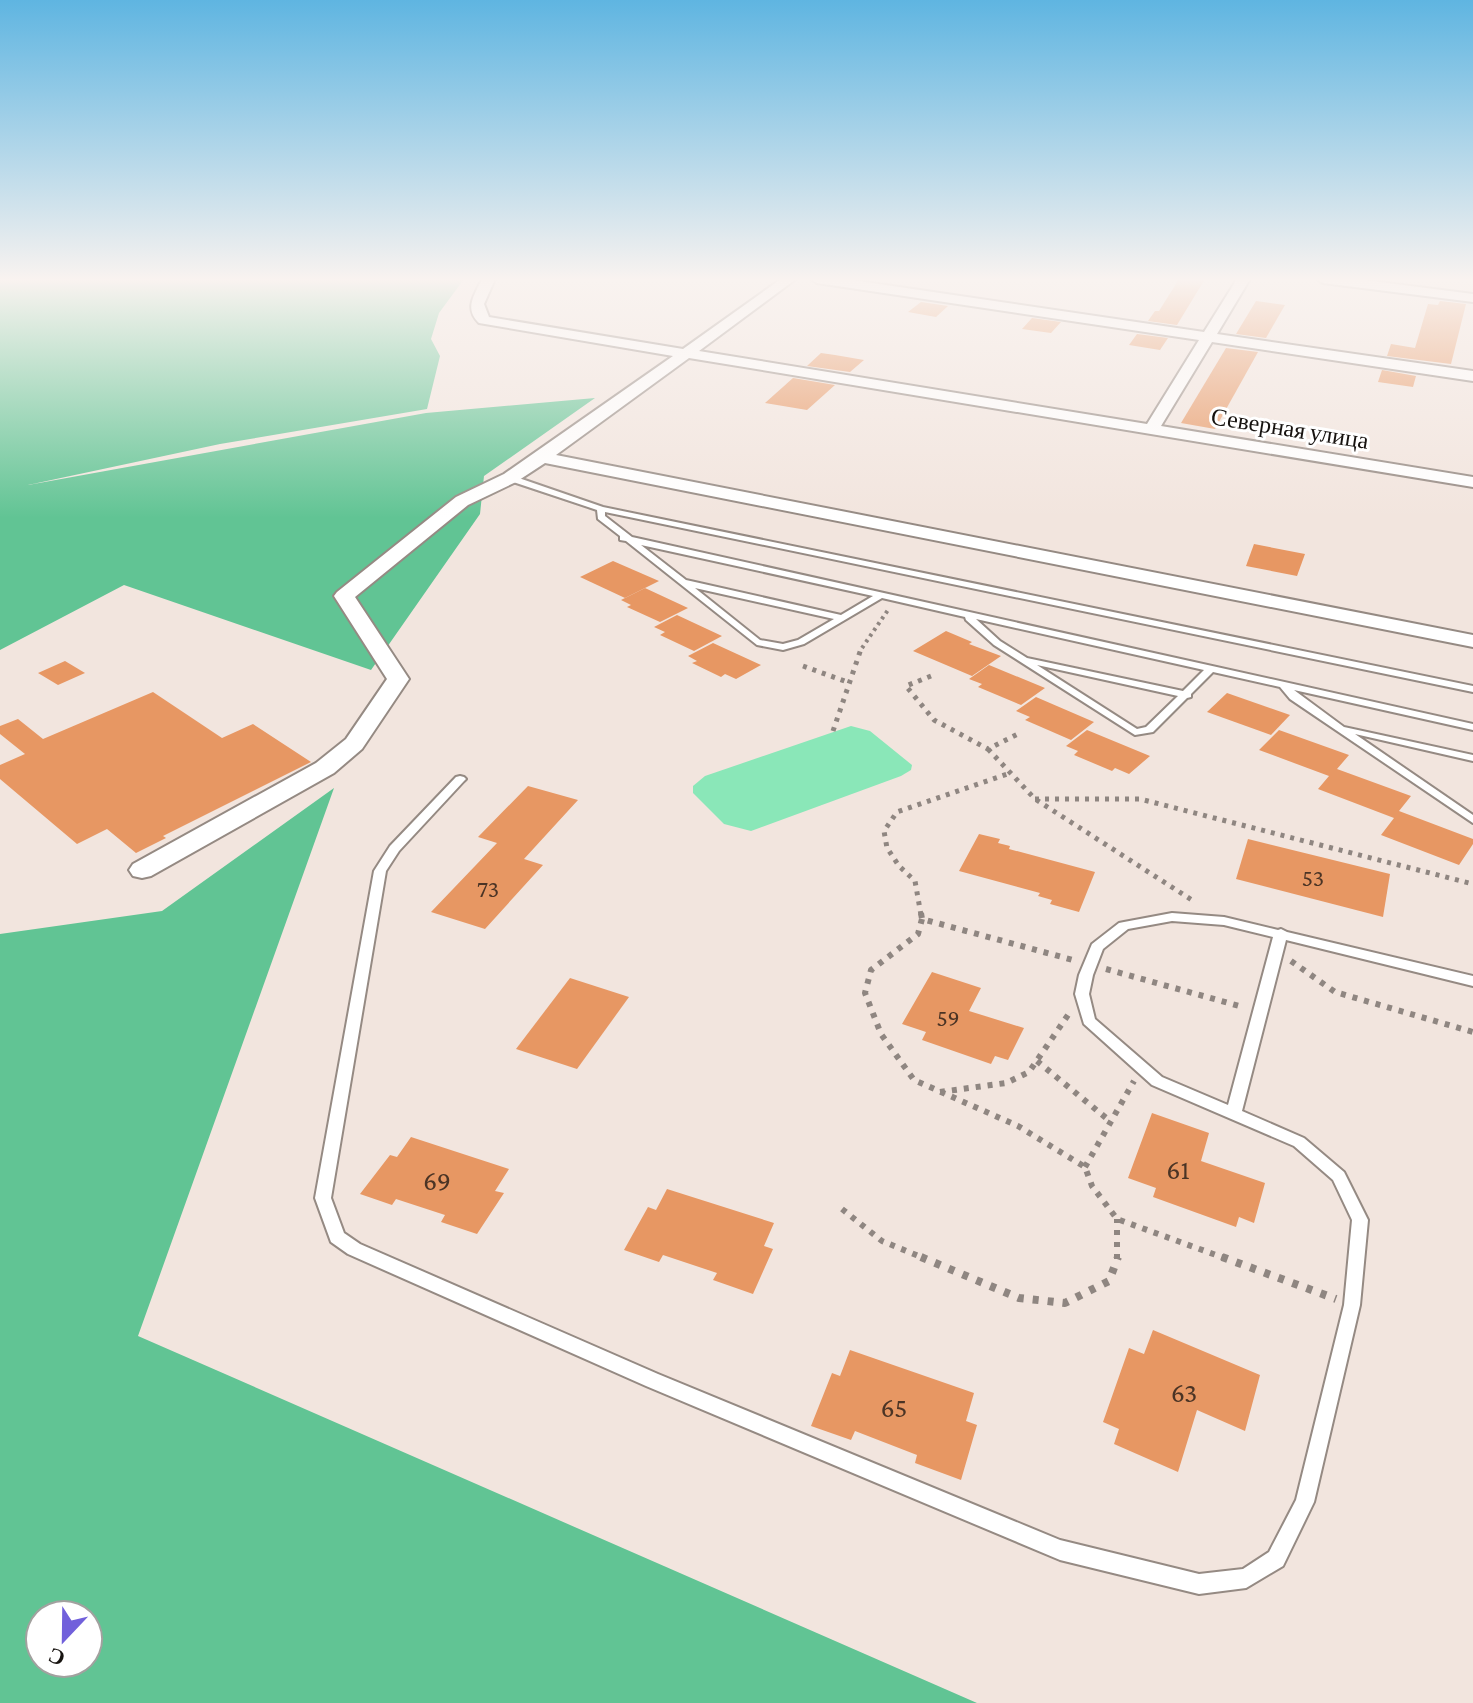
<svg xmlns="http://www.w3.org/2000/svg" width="1473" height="1703" font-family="'Crimson Pro',serif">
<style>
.green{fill:#8ae7b8}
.forest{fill:#61c494;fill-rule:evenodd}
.building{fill:#e79763}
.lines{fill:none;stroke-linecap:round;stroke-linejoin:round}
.lane-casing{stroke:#958a83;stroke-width:4}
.street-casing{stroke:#958a83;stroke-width:4}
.path-far3{stroke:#8f8681;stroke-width:4;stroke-dasharray:3 4;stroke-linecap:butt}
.path-far2{stroke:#8f8681;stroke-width:5;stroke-dasharray:4 6;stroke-linecap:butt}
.path-far1{stroke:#8f8681;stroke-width:6;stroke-dasharray:5 7;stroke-linecap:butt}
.path{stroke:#8f8681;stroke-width:8;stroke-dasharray:6 9;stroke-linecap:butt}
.lane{fill:#fff;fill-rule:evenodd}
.street{fill:#fff;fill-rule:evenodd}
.labels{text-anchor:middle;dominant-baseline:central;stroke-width:6;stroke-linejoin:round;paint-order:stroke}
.far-street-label{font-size:24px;fill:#171310;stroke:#fff}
.number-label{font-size:24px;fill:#4b3425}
.near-number-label{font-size:28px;fill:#4b3425}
</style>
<rect width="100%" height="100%" fill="#f2e5de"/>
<path class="green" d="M851 726 870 731 912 765 911 770 901 776 751 831 724 824 693 793V786L705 776Z"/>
<g class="forest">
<path d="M0 279H464L439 313 431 339 440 356 427 409 220 444 28 485 426 413 595 398 484 476 480 514 371 670 124 585 0 650Z"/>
<path d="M334 788 138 1336 977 1703H0V934L162 911ZM40 1615H88V1663H40Z"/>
</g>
<g class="building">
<path d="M1179 279H1205L1177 325 1148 321 1155 311H1159Z"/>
<path d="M1256 301 1285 305 1266 338 1236 334Z"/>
<path d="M1440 301 1466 304 1451 364 1387 356 1391 344 1415 348 1428 304 1438 305Z"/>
<path d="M921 302 948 306 936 317 908 312Z"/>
<path d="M1032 318 1061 322 1051 333 1022 329Z"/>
<path d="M1137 334 1168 338 1160 350 1129 345Z"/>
<path d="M1226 348 1258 352 1215 429 1181 423Z"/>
<path d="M821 353 835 355 864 360 850 372 807 366Z"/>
<path d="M1382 370 1416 376 1413 387 1378 382Z"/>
<path d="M793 378 835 385 807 410 765 403Z"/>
<path d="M1254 544 1305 554 1297 576 1246 566Z"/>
<path d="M613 561 659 581 625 598 580 577Z"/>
<path d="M645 588 688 608 660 622 627 607 631 605 621 600Z"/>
<path d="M677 615 722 636 694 651 660 635 665 632 654 627Z"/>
<path d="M946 631 972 642 969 644 1001 656 972 676 913 651Z"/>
<path d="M713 643 761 665 736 679 725 674 721 677 692 663 697 661 688 656Z"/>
<path d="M65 661 85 673 58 685 38 673Z"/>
<path d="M989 665 1045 688 1021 705 978 687 982 684 969 679Z"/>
<path d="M153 692 222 738 253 724 311 762 163 836 166 838 136 853 107 829 77 844 0 779V765L25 754 0 734V726L18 719 43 739Z"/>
<path d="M1227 693 1290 715 1271 735 1207 712Z"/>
<path d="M1036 697 1094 722 1071 740 1025 720 1030 717 1016 711Z"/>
<path d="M1087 730 1150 756 1129 774 1115 768 1112 771 1074 755 1078 751 1066 746Z"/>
<path d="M1279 730 1349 755 1337 769 1411 796 1399 811 1473 839V844L1459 865 1381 835 1394 818 1318 789 1329 776 1259 750Z"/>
<path d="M528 786 578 800 524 859 543 865 485 929 431 912 497 843 478 837Z"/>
<path d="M979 834 1000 839 998 843 1010 846 1009 849 1095 872 1079 912 1050 904 1052 900 1038 896 1040 893 959 871Z"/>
<path d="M1248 839 1390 874 1383 917 1236 879Z"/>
<path d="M932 972 981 988 969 1011 1024 1028 1008 1060 995 1056 991 1064 922 1040 926 1032 902 1024Z"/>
<path d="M570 978 629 997 577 1069 516 1049Z"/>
<path d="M1152 1113 1209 1133 1201 1161 1265 1183 1254 1223 1239 1217 1236 1227 1153 1197 1156 1188 1128 1178Z"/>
<path d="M411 1137 509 1169 495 1191 504 1193 477 1234 441 1222 445 1215 396 1199 392 1205 360 1194 390 1155 397 1157Z"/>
<path d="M667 1189 774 1223 764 1246 773 1249 753 1294 713 1280 717 1273 663 1255 659 1262 624 1250 648 1207 656 1210Z"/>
<path d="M1153 1330 1260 1375 1245 1431 1197 1410 1178 1472 1114 1444 1119 1429 1103 1422 1129 1348 1144 1354Z"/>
<path d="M850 1350 974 1393 966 1421 977 1425 961 1480 915 1463 917 1455 855 1431 851 1440 811 1426 832 1373 840 1376Z"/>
</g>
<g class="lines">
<g class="lane-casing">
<g id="lane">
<path d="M507 476H513L603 507 1473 686V692L605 512V516L632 537 1473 724V730L1294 690 1344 727 1473 755V761L1355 734 1473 815V823L1290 699 1280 687 1213 672 1191 694V697L1187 698 1153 732 1135 735 994 645 966 620 965 617 882 598 804 644 783 650 757 645 626 541 620 540V536L598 519 597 510 507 480ZM641 545 873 596 841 615 686 580ZM695 588 834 619 798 640 783 644 760 640ZM976 619 1204 670 1183 691 1027 658 1000 641ZM1037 665 1178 696 1146 727 1137 729Z"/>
<path d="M460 776 464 777 466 779 464 781 399 851 386 871 331 1198 344 1233 360 1244 658 1374 1060 1540 1199 1574 1243 1569 1269 1552 1296 1500 1344 1305 1352 1220 1333 1180 1294 1146 1152 1085 1084 1024 1075 994 1079 975 1092 944 1119 923 1124 922 1172 913 1224 917 1278 930 1281 929 1287 932 1473 976V986L1286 940 1242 1111 1304 1138 1344 1172 1368 1220 1360 1305 1314 1502 1283 1566 1246 1588 1199 1594 1060 1560 646 1386 348 1254 331 1242 315 1198 374 871 390 846 456 777ZM1172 921 1224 925 1273 937 1228 1105 1162 1077 1095 1019 1089 994 1093 975 1103 949 1128 929Z"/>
</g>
</g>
<g class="street-casing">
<g id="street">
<path d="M482 279H495L484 304 489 317 683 349 781 279H796L699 351 1147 424 1199 340 817 283 811 279H845L1204 332 1237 279H1250L1217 334 1473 371V381L1212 342 1161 426 1473 477V487L689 358 556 455 1473 635V647L545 463 516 482 468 505 355 597 409 679 362 749 334 773 151 876 142 878 133 876 129 870 133 864 316 763 346 739 387 679 334 596 337 592 456 497 504 474 673 356 479 323C464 308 474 296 482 279Z"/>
<path d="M1317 279H1356L1473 294V302L1323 283Z"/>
</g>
</g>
<path class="path-far3" d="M862 648 888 610"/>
<g class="path-far2">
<path d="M803 666 850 683"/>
<path d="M931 676 906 686 934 720 988 749 1020 733"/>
<path d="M833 731 862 646"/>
<path d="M988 749 1035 799 1195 902"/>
<path d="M1035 799H1140L1473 884"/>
<path d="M921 915 915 881 899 866 887 848 884 831 897 812 1010 773"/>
</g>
<g class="path-far1">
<path d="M921 913 922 919 1073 960"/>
<path d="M922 919 918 934 871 970 865 993 881 1034 914 1080 1018 1126 1085 1167 1092 1186 1117 1219 1227 1259"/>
<path d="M1291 961 1335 992 1473 1032"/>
<path d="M1106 969 1243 1007"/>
<path d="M1037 1061 1111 1122"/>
<path d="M940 1092 1006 1083 1029 1072 1068 1015"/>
<path d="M1085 1167 1134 1081"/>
<path d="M842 1209 882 1241 926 1259"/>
<path d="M1117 1259V1219"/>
</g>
<g class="path">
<path d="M921 1257 1019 1298 1065 1303 1109 1281 1118 1257"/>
<path d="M1222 1257 1336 1299"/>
</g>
<use href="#lane" class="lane"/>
<use href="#street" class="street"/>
</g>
<linearGradient id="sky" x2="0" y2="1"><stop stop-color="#5fb5e1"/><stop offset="0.54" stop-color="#f9f3f0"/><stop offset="1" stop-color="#f9f3f0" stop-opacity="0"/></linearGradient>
<rect width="1473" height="518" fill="url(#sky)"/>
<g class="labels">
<g class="far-street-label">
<text transform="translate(1290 428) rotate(9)">Северная улица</text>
</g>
<g class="number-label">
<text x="1313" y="877">53</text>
<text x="488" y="888">73</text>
<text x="948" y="1017">59</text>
</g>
<g class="near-number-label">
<text x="1178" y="1169">61</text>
<text x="437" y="1180">69</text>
<text x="1184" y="1392">63</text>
<text x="894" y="1407">65</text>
</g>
</g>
<g transform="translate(64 1639) rotate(202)"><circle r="38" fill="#ffffff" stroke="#a2a19f" stroke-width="2"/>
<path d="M0-6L14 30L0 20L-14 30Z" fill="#7160db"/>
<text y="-12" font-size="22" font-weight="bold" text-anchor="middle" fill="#171310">С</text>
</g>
</svg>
